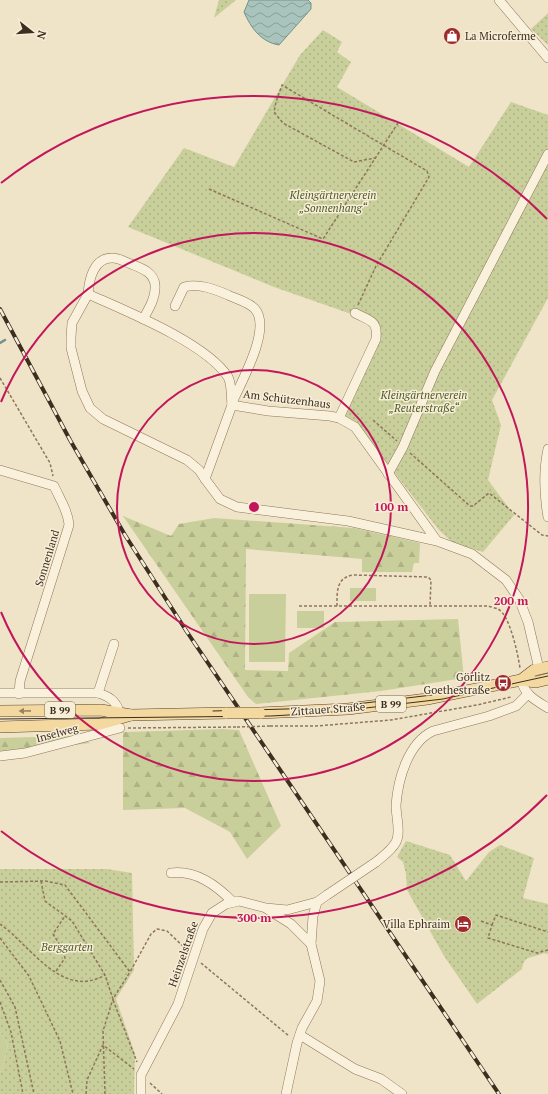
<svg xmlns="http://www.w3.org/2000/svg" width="548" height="1094" font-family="'PT Serif',serif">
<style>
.forest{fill:url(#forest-firs)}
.park{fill:url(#park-dots)}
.pitch{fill:#c9cf9b}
.water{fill:url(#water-waves);stroke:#6f938a}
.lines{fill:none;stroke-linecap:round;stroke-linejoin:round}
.stream{stroke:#6f938a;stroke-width:2.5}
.minor-casing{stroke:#8d765c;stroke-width:10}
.major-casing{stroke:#5b4430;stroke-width:12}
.path{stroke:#8d765c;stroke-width:1.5;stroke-dasharray:3 2;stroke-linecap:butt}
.minor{stroke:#faf1dc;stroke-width:9}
.major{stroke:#f3d9a0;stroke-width:11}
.tram{stroke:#3d2e20;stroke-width:1}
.rail-casing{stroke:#3d2e20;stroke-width:4}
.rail{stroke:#f7eed8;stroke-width:2.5;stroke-dasharray:8;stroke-linecap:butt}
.minor-bridge-casing{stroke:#8d765c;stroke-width:10;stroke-linecap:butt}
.major-bridge-casing{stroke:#5b4430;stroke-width:12;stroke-linecap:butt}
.path-bridge{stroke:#8d765c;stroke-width:1.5;stroke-dasharray:3 2;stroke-linecap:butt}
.minor-bridge{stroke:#faf1dc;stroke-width:9}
.major-bridge{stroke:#f3d9a0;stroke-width:11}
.oneway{fill:#988460}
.ring{fill:none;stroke:#c2185b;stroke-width:2}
.labels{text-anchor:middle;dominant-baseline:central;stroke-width:3;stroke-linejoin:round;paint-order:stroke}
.shield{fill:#f7eed8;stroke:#756857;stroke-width:1}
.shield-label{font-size:10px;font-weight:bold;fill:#3d2e20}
.poi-label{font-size:11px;fill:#3d2e20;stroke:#f7eed8;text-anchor:end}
.park-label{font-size:11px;font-style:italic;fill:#4d5a26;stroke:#f7eed8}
.street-label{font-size:11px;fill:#3d2e20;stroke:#f7eed8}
.centre{fill:#c2185b;stroke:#f7eed8;stroke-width:2}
.ring-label{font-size:12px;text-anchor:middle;font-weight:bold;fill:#c2185b;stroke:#f7eed8;stroke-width:3;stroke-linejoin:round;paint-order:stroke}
</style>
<defs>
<pattern id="forest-firs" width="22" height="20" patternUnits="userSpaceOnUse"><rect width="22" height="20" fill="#c9cf9b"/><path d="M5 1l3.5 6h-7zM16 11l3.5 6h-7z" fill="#aeb285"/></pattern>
<pattern id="park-dots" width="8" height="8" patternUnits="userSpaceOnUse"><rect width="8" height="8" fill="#c9cf9b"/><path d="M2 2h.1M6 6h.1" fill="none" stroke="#aeb285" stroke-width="1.8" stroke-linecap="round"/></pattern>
<pattern id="water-waves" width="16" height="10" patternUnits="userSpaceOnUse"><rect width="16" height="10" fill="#a9c4bc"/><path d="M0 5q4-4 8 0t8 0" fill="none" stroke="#8ba098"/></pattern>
</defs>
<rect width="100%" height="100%" fill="#f0e4c8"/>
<g class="forest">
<path d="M123 516 171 536 179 524 214 518 354 528 420 543 419 563H414L412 572H362V559L246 549 245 670 288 671 289 653 335 622 458 619 464 678 381 691 256 704 248 697Z"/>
<path d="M223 729 239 730 281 826 247 859 230 832 185 808 123 810V732Z"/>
<path d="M69 736 91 743 0 754V738Z"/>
</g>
<g class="park">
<path d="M219 0H236L214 18Z"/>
<path d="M548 13V45L531 29Z"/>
<path d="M323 30 342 42 337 52 351 62 337 87 469 167 511 102 548 115V298L492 400 501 425 488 480 514 515 483 552 452 542 439 530 362 431 342 414 377 339 374 322 274 287 128 227 184 148 234 167 300 55Z"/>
<path d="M406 841 450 855 466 881 489 852 500 845 534 858 523 898 548 904V954C543 952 543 954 538 955 527 959 525 956 522 969L477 1004 444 956 407 890 406 874 403 862 397 857Z"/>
<path d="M0 869H107L132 873 134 970 116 999 135 1054 134 1094H0V1073L4 1063 8 1044 0 1032Z"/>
</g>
<g class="pitch">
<rect x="350" y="588" width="26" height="13"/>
<path d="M249 594H286L285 662H249Z"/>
<rect x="297" y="611" width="27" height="17"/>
<path d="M0 1032 8 1044 4 1063 0 1073Z"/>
</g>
<path class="water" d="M249 0H308L311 3V9L279 45C261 42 251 28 244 12Z"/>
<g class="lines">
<path class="stream" d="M0 343 5 340"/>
<g class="minor-casing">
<g id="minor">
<path d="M499 0 548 58"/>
<path d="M88 294C89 279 94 257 113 258 119 258 125 262 131 264 141 268 154 272 155 285 156 297 149 309 143 319"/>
<path d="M175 306 184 287C199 283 214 289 228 295 236 299 249 302 255 309 272 329 241 382 232 403"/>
<path d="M339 418 376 339C378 320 370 321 355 313"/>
<path d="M548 449C543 472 544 494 548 517"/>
<path d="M0 470 54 486C60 499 68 511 69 525L20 681 19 694"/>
<path d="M388 474 403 447 435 371 548 154"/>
<path d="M205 479 199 470 187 460 103 419 90 408 82 391 71 348V337L72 323 88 294C126 311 206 343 228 377 232 384 231 397 232 405"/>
<path d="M437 541 348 521 237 507 220 499 205 479 232 405 268 411 330 416 339 418 355 427 437 541 472 554 506 580 519 599 528 622 539 669"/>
<path d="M521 680C525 695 535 700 548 708"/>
<path d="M0 693H98C112 697 119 704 120 718"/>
<path d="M98 693 114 644"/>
<path d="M0 756 25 753 120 728"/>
<path d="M376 862C383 856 391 851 396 842 401 832 396 817 396 805 398 779 408 743 433 731L489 716 516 706 528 694"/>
<path d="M171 873C196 870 216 885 233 902"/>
<path d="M267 909 291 924 311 944"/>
<path d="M300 1035 355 1069 381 1079 402 1094"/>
<path d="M141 1094V1075L178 1004 203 929 212 913 226 904 239 901 266 908 287 910 317 902 327 895"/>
<path d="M286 1094 297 1043 302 1028 317 1001 320 981 311 944 313 916 317 902"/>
</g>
</g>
<g class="major-casing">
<g id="major">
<path d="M521 680 536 682 548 679"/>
<path d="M0 711 101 710 131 715 227 713"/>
<path d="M260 713 348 709 427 699 521 680 534 670 548 667"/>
<path d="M0 727 100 724 131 715"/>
</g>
</g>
<g class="path">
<path d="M209 189 323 239 398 123"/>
<path d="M358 305 376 266 429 177 427 171 282 85 276 102 274 112 283 123 354 162 375 158"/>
<path d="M0 378 50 463 53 476"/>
<path d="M373 420 397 441"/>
<path d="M410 453 470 506H473L489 493 542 535 548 536"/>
<path d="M299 606H488C491 607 495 608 498 609 510 615 518 655 520 668"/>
<path d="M337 606C337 592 336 577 354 575L428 577 431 580 430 606"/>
<path d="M270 726H316L391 720 477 705 511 697"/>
<path d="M128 728 237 727"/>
<path d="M41 881 45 901 72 921 105 975 113 999 130 972"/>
<path d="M0 882 45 881 65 885 130 972 151 934 157 929 167 931 187 950"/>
<path d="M481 921 492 925 488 938 537 953 548 950"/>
<path d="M0 924C30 945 62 1000 105 975"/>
<path d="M492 925 496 915 548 932"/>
<path d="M0 938 29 976 60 1041 73 1094"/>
<path d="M201 963 289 1036"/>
<path d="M56 971 65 958 63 950 53 934 65 916"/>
<path d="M0 980 15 1007 34 1094"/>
<path d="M113 1000 137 1062"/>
<path d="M0 1002 11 1032 23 1094"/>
<path d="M150 1083 162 1094"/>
<path d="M86 1094 87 1080 103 1045 134 1069"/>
<path d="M105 1094 103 1031 113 999"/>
</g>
<use href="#minor" class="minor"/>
<use href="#major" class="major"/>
<g class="tram">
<path d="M213 711 323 708 432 695"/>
<path d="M0 719 271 716 323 713 443 699 548 676"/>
</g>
<g class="rail-casing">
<path id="rail" d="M0 309 70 440 125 535 187 632 499 1094"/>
</g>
<use href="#rail" class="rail"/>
<g class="minor-bridge-casing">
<path id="minor-bridge" d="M327 895 376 862"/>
</g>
<g class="major-bridge-casing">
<path id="major-bridge" d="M227 713H260"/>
</g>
<path class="path-bridge" d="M237 727 270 726"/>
<use href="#minor-bridge" class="minor-bridge"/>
<use href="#major-bridge" class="major-bridge"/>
</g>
<defs><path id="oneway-solid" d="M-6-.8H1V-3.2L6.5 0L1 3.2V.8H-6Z"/></defs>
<use class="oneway" href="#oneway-solid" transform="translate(25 711) rotate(179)"/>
<g class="ring">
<circle cx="254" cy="507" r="137"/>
<path d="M1 402A274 274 0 1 1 1 612"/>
<path d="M547 795A411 411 0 0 1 1 831M1 183A411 411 0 0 1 547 219"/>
</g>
<defs>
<g id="shop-disc" transform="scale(0.9)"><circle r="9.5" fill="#9e2a2b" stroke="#f7eed8"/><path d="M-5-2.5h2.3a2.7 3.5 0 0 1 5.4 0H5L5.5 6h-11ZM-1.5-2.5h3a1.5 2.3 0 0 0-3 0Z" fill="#fff"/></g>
<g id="bus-disc" transform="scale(0.9)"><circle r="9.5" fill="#9e2a2b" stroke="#f7eed8"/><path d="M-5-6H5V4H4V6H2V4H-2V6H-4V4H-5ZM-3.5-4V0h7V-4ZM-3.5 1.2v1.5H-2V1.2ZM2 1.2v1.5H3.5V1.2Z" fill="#fff"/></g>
<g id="hotel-disc" transform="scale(0.9)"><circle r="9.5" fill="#9e2a2b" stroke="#f7eed8"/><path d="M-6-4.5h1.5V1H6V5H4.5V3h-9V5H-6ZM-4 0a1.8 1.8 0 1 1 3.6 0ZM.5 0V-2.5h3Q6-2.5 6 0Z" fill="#fff"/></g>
</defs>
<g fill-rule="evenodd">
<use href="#shop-disc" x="452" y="36"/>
<use href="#bus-disc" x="503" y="683"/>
<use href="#hotel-disc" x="463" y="924"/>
</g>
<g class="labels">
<g class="shield">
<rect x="376" y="696" width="30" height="16" rx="3"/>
<rect x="45" y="702" width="30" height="16" rx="3"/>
</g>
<g class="shield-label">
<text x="391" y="704">B 99</text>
<text x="60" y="710">B 99</text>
</g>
<g class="poi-label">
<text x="465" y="36" text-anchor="start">La Microferme</text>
<text x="490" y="677">Görlitz<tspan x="490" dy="13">Goethestraße</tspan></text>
<text x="450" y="924">Villa Ephraim</text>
</g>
<g class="park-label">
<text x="333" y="195">Kleingärtnerverein<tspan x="333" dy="13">„Sonnenhang“</tspan></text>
<text x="424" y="395">Kleingärtnerverein<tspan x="424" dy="13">„Reuterstraße“</tspan></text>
<text x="67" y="947">Berggarten</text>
</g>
<g class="street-label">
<text transform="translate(287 399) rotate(7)">Am Schützenhaus</text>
<text transform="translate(47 558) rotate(-73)">Sonnenland</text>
<text transform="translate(328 709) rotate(-4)">Zittauer Straße</text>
<text transform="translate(57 733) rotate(-15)">Inselweg</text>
<text transform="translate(183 954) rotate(-71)">Heinzelstraße</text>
</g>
</g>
<circle cx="254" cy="507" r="6" class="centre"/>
<g class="ring-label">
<text x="391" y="511">100 m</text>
<text x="511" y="605">200 m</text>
<text x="254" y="922">300 m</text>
</g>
<g transform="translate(32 32) rotate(107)" stroke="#f7eed8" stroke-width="3" paint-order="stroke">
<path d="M0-3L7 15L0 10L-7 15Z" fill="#3d2e20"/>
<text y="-6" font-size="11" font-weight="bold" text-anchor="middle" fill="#3d2e20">N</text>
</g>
</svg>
